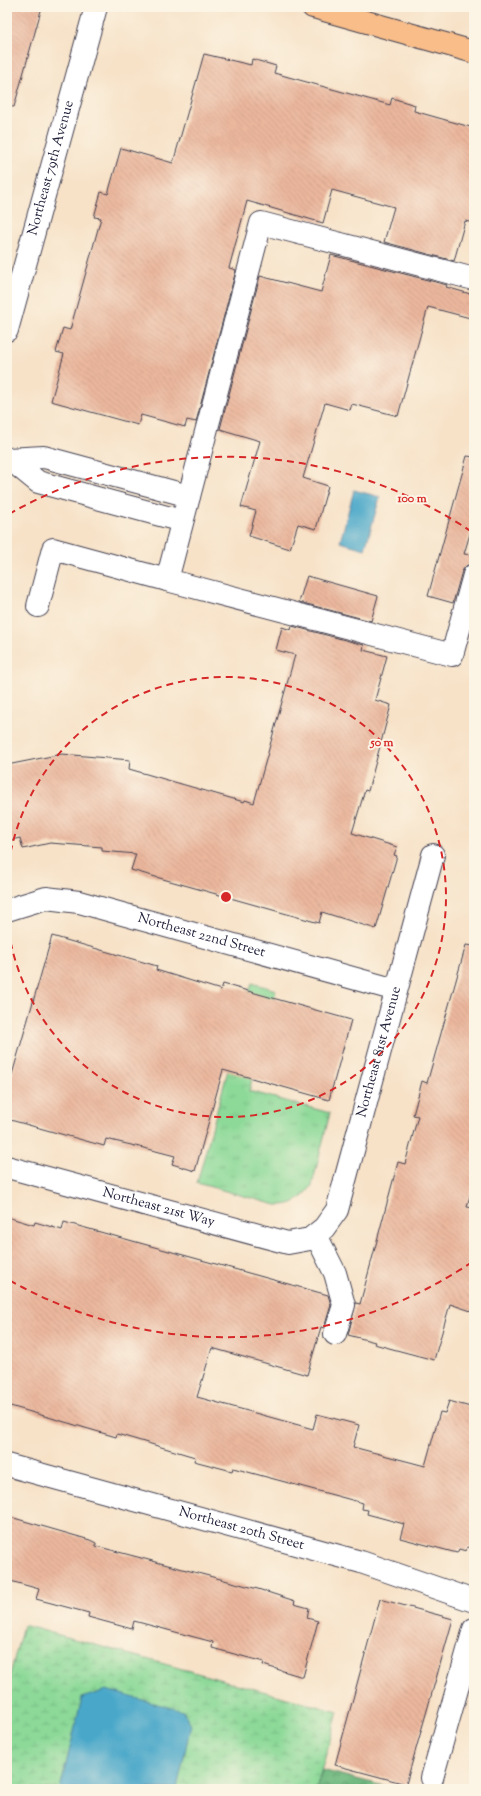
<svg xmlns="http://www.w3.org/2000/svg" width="481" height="1796" font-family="'Sorts Mill Goudy',serif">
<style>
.grass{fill:url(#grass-tufts);stroke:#577e6a}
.forest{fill:url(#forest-crowns);stroke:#4a6e5e}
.wetland{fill:url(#wetland-marsh);stroke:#577e6a}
.water{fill:#4aa7c9;stroke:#366482}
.building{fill:url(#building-back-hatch)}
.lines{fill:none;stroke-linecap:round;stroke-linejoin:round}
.minor-casing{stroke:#423f50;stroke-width:24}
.major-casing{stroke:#423f50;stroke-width:24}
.minor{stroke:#fff;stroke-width:22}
.major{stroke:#f8bd89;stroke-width:22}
.ring{fill:none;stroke:#d62828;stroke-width:2;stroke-dasharray:7 5}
.labels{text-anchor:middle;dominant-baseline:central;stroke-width:4;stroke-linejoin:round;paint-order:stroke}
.street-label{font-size:14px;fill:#22223b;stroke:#fcf5e5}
.centre{fill:#d62828;stroke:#fcf5e5;stroke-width:2}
.ring-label{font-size:12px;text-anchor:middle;font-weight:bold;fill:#d62828;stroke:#fcf5e5;stroke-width:4;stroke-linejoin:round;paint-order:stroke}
</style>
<defs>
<pattern id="grass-tufts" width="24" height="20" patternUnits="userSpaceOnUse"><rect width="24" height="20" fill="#8cd998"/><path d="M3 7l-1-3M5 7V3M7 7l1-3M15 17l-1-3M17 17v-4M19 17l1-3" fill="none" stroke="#78ba84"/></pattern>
<pattern id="forest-crowns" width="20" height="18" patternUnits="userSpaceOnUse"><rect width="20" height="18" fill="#71b980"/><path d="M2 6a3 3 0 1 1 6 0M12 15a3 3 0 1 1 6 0" fill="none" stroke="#5c966a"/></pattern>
<pattern id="wetland-marsh" width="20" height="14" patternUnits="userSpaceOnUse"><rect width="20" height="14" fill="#8cd998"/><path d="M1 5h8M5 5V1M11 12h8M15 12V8" fill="none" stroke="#78ba84"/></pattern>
<pattern id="building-back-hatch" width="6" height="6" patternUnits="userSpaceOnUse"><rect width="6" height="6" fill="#ebb79d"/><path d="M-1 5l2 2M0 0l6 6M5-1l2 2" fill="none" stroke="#c99d88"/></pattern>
</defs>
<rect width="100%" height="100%" fill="#fcf5e5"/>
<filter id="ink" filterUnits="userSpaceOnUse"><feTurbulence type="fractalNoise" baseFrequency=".025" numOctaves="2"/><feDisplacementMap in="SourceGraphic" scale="8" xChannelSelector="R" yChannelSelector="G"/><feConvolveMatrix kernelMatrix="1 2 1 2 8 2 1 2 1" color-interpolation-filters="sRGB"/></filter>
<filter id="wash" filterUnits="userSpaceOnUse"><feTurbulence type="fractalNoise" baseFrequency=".012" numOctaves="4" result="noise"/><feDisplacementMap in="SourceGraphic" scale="16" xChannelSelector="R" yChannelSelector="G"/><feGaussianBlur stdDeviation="0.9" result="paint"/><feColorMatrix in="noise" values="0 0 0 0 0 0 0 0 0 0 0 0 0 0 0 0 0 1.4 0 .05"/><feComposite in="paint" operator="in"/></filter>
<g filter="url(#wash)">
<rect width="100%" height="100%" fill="#f7e2c8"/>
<path class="grass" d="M252 983 276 990 249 1091 330 1113 312 1185C303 1199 293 1206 276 1205L197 1183Z"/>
<path class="forest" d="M322 1770 395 1789H316Z"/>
<path class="wetland" d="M23 1625 338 1712 316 1789H7V1686Z"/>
<g class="water">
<path d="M354 490 380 497 365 549 340 542Z"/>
<path d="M106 1690 183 1711 191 1724 177 1789H60L82 1698Z"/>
</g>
<g id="blocks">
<g class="building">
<path d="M7 7H42L14 107 7 106Z"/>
<path d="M204 54 251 65 252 59 276 66 274 73 390 105 392 98 415 105 414 111 474 128V223L465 221 454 261 384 242 394 207 332 190 323 223 247 201 229 268 236 270 196 422 187 420 185 427 141 415 138 425 51 401 64 354 56 352 63 328 70 330 88 265 101 218 94 217 101 192 108 194 121 148 173 163Z"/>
<path d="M331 255 447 285 446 287 474 295V319L428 307 398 416 352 404 350 410 325 403 303 478 328 486 316 529 298 524 290 549 249 536 256 511 241 507 260 441 220 429 260 276 321 292Z"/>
<path d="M467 456 474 457V520L464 554 474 555V563L466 566 462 571 453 603 428 596Z"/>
<path d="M307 576 378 596 371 621 299 602Z"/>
<path d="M292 626 364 645 363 650 387 656 375 700 391 705 368 791 365 790 352 833 397 847 394 855 397 856 376 929 322 912 319 923 131 870 136 854 102 851V847L50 843 23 849 20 838 7 841V765L62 754 130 760 129 769 244 802 245 800 254 803 295 655 276 650 282 627 291 630Z"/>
<path d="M52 936 157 966 156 970 221 990 223 984 351 1020 329 1100 223 1070 195 1171 172 1164 175 1156 152 1150 106 1139 104 1146 7 1119V1092Z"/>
<path d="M466 945 474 946V1181L467 1207 474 1208V1312L450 1304 434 1360 374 1344 375 1342 348 1335 356 1303 360 1304 398 1162 405 1164 418 1116 413 1115 422 1081 427 1083Z"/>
<path d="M7 1217 34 1225 35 1222 62 1230 64 1222 328 1295 331 1305 324 1328 321 1327 307 1375 212 1348 197 1397 313 1429 317 1414 359 1425 353 1447 425 1466 440 1412 445 1413 449 1401 474 1408V1548L467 1547 466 1551 459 1549 457 1553 400 1538 404 1524 367 1514 368 1510 362 1509 363 1503 233 1468 232 1471 194 1461 195 1457 117 1434 116 1437 7 1405Z"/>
<path d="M7 1516 90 1540 96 1543V1546L258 1589 295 1601 294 1604 309 1608 307 1618 318 1621 303 1677 263 1665 264 1662 212 1648 213 1642 134 1621 132 1629 88 1617 89 1613 36 1599 39 1589 7 1580Z"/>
<path d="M380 1599 453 1619 406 1784 335 1765Z"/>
</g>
</g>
</g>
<g filter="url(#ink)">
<use href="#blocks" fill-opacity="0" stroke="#423f50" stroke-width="1"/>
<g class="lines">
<g class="minor-casing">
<g id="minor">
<path d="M474 279 261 223 167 580 452 655 474 575"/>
<path id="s1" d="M7 330 96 7"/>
<path d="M7 459 44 457 189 496"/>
<path d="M11 460 38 482 182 521"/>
<path d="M38 606 53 549 167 580"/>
<path id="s2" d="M7 910 46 898 79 902 396 990"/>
<path id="s3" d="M7 1167 288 1243 310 1239 324 1228 337 1210 433 855"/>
<path d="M316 1235 335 1273 344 1305 335 1334"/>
<path id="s4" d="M7 1465 361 1562 474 1601"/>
<path d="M432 1778 474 1629"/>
</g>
</g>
<g class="major-casing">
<path id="major" d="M313 7 474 52"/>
</g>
<use href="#minor" class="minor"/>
<use href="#major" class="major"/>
</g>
</g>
<g class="ring">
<path d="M7 876A220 220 0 1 1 7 918"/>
<path d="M472 1262A440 440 0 0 1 9 1280M9 514A440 440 0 0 1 472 532"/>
</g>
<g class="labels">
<g class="street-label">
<text stroke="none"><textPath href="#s1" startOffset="168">Northeast 79th Avenue</textPath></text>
<text stroke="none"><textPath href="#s2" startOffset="201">Northeast 22nd Street</textPath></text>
<text stroke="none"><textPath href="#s3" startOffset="517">Northeast 81st Avenue</textPath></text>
<text stroke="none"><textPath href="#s3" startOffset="157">Northeast 21st Way</textPath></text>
<text stroke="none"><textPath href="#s4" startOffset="243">Northeast 20th Street</textPath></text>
</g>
</g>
<circle cx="226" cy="897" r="6" class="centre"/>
<g class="ring-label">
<text x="412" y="502">100 m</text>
<text x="382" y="746">50 m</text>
</g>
<rect width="481" height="1796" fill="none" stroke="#fcf5e5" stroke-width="24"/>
</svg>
